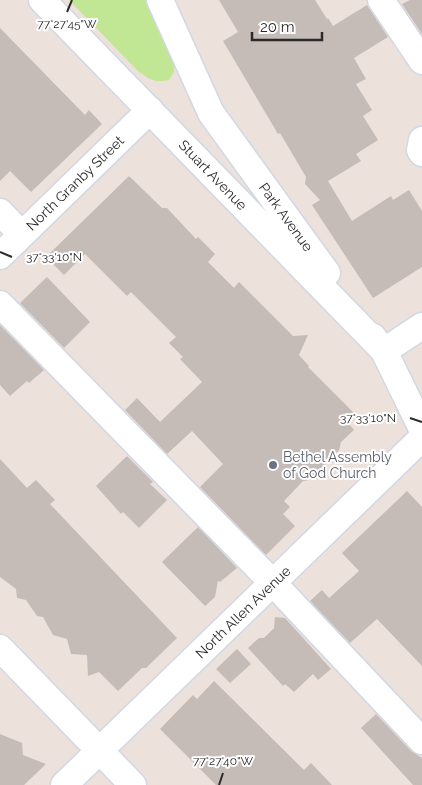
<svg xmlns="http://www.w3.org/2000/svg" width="422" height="785" font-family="Raleway,sans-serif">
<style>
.green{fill:#c2e794}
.building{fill:#c5bbb7}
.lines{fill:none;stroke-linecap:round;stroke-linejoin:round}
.minor-casing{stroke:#d0d8e4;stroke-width:29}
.minor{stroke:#fff;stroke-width:26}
.ticks{fill:none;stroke:#2a2a2a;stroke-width:2}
.worship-dot{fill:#6b7280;stroke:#fff;stroke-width:2}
.labels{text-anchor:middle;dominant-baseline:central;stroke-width:4;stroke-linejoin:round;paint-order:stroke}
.street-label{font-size:14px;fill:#2a2a2a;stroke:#fff}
.worship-label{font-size:14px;fill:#5b616d;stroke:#fff;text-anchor:start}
.ticks-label{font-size:12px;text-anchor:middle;fill:#2a2a2a;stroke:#fff;stroke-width:4;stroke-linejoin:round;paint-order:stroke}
</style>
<rect width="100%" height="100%" fill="#ede1db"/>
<path class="green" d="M69 0H148L175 61 174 72 169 80C155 83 149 80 137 70Z"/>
<g class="building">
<path d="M219 0H315L327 19 328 18 333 26 367 5 388 37 354 58 366 79 356 84 372 110 363 116 378 140 356 154 361 161 328 181 352 221 391 196 393 200 409 190 422 211V267L373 298 312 205 320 200 305 184 306 177 280 133 278 134 223 41 238 32Z"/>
<path d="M410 0H422V34L402 4Z"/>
<path d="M0 28 85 115 89 110 102 124 31 192 10 171 0 181Z"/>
<path d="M129 176 162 208H167L196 239 198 237 215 254 208 262 234 288 239 282 293 336 308 335 299 355 309 366 308 367 356 415 348 423 354 430 341 442 339 450 309 480 303 481 284 501 290 507 283 514 295 526 266 555 200 487 223 464 192 431 167 454 125 410 137 398 160 422 202 382 180 359 183 357 169 343 176 337 131 292 127 296 85 254 64 275 46 257Z"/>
<path d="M47 277 90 322 64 348 20 303Z"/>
<path d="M0 325 44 370 29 383 27 381 10 396 0 385Z"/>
<path d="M127 456 153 482 150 484 167 500 139 528 123 512 121 514 96 486Z"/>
<path d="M0 459 27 488 36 480 55 500 50 504 177 638 146 668H142L118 691 99 672 88 676 87 655 71 654 67 639 53 635 43 617 37 616 26 600 17 598 16 589 0 577Z"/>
<path d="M407 491 422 507V666L377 619 350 643 310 601 322 590 329 598 359 571 342 553Z"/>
<path d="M198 527 237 568 220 582 218 581 215 597 205 606 162 562Z"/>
<path d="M275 617 285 618 331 669 318 680 313 674 294 692 285 684 283 686 248 648 259 638H264L274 628Z"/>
<path d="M237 649 251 664 230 683 216 669Z"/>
<path d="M214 681 304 770 311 763 332 785H216L160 729 193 695 197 699Z"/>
<path d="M376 714 411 751 422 758V785H413L361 728Z"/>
<path d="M0 734 22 743 23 755 46 764 24 785H0Z"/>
</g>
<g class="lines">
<g class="minor-casing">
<g id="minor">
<path d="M42 0 384 351 422 326"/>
<path d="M160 0 211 113 327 273"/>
<path d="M381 0 422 61"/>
<path d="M422 140 420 150 422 153"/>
<path d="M0 212 21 234"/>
<path d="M0 256 150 110"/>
<path d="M0 304 273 583 422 741"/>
<path d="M373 337 384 351 422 429"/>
<path d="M0 648 133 785"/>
<path d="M64 785 422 438"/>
</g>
</g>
<use href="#minor" class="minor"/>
</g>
<path class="ticks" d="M67 12 72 0M0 252 12 257M410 418 422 422M219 785 223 773"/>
<circle class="worship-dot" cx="273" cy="465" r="5"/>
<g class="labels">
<g class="street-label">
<text transform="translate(213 175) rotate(46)">Stuart Avenue</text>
<text transform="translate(75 183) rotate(-44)">North Granby Street</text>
<text transform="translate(286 217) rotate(54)">Park Avenue</text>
<text transform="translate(243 612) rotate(-44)">North Allen Avenue</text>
</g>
<g class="worship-label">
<text x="283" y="457">Bethel Assembly<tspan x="283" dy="16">of God Church</tspan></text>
</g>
</g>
<g class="ticks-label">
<text x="67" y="28">77°27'45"W</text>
<text x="54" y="261">37°33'10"N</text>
<text x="368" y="422">37°33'10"N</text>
<text x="223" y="765">77°27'40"W</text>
</g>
<path d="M252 32v8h70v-8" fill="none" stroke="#2a2a2a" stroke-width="2.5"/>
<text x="260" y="32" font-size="15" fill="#2a2a2a" stroke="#ffffff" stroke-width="4" paint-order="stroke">20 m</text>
</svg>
